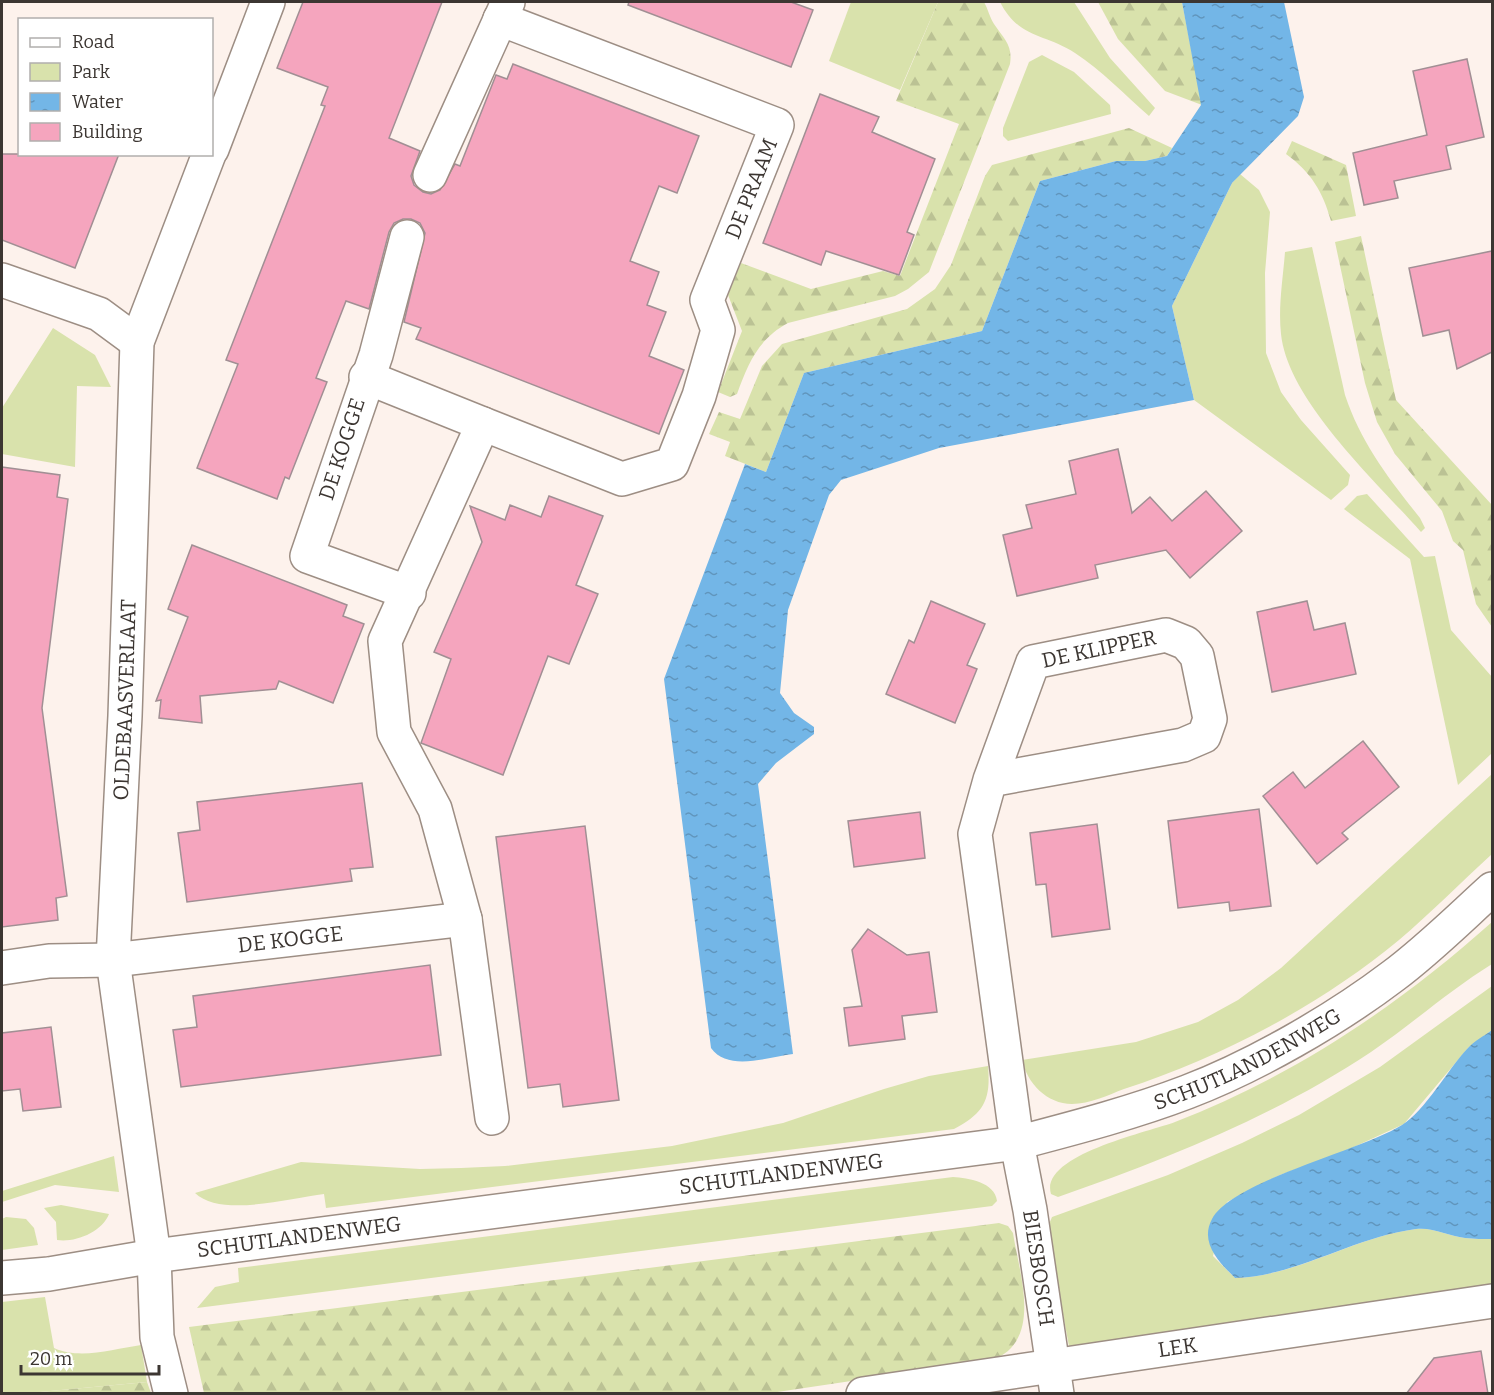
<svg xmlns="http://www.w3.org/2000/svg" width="1494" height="1395" font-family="Bitter,serif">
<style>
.green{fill:#d9e2ac}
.forest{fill:url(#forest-firs)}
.water{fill:url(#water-ripples)}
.building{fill:#f5a5be;stroke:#a18f94;stroke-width:1.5}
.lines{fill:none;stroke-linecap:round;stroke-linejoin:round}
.minor-casing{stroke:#9d8e84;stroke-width:36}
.minor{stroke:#fff;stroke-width:33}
.labels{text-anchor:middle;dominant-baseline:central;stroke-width:5;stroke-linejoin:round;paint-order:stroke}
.street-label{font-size:21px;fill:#3c3632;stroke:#fff}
</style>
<defs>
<pattern id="forest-firs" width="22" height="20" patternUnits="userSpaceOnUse" patternTransform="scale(1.5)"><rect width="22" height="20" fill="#d9e2ac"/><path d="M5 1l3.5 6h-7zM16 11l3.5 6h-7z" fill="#bbc294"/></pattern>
<pattern id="water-ripples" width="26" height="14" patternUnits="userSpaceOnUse" patternTransform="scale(1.5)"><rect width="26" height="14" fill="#73b6e7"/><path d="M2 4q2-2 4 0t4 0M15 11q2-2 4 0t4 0" fill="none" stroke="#6095bc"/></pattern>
</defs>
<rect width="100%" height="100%" fill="#fdf2ec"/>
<g class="green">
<path d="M851 2H938L900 90 829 61Z"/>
<path d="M1000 2H1074L1110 58 1155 108 1149 116C1125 95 1101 70 1075 53 1044 33 1019 39 1000 2Z"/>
<path d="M1042 55 1074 72 1110 105 1111 114 1008 141 1003 136V128L1029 62Z"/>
<path d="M1240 174 1259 190 1270 212 1265 273 1266 353 1281 392 1301 420 1350 475 1348 485 1331 500 1194 400 1172 306 1232 183Z"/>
<path d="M1312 247 1345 395C1361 443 1389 479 1420 518L1425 528 1421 532C1377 482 1288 401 1281 334 1278 307 1283 278 1285 252Z"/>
<path d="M53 328 95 355 111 387 77 386 75 467 2 454V408Z"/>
<path d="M1367 494 1424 557 1435 556 1451 630 1492 677V753L1458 785 1410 559 1344 509 1357 496Z"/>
<path d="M1492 774V854C1461 882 1431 913 1399 940 1319 1006 1222 1057 1124 1089 1108 1095 1090 1104 1072 1104 1047 1104 1027 1083 1022 1060L1136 1042 1198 1022 1238 1000 1281 968Z"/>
<path d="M1492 922V964C1450 990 1412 1024 1371 1052 1275 1116 1167 1159 1058 1197L1051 1194C1039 1155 1149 1132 1175 1122 1294 1076 1398 1006 1492 922Z"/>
<path d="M1492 986V1030L1468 1048 1404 1124 1343 1152 1280 1175 1227 1202 1213 1256 1235 1278C1299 1276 1353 1237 1416 1229 1433 1227 1448 1236 1465 1238 1474 1239 1483 1239 1492 1239V1286L1069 1346 1047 1229 1052 1217 1168 1175 1242 1143 1299 1115 1380 1067Z"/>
<path d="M988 1066C991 1100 984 1113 954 1129L326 1208 324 1194C290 1198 221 1218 195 1193L301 1162 420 1169 461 1168 505 1166 672 1146 783 1123 884 1089 929 1076Z"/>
<path d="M114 1156 119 1192 55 1185 2 1202V1191Z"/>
<path d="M953 1177C968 1178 995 1182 997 1201L992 1206 197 1308 215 1287 239 1282 238 1268Z"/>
<path d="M61 1205 109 1214C102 1232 75 1243 57 1240L56 1222 44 1208Z"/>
<path d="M6 1217 26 1219 34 1228 38 1245 2 1250V1219Z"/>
<path d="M45 1297 54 1348C80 1360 113 1349 141 1345L147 1382 29 1393H2V1302Z"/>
</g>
<g class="forest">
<path d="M938 2H984C988 9 990 18 994 24 1004 39 1013 45 1010 64L929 272 908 289 895 296 788 323C758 339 748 364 737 394L730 397 718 392 742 331 728 295 741 263 811 289 883 271 900 276 959 124 896 101Z"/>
<path d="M1098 2H1182L1202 105 1165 91 1118 39Z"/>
<path d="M1129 128 1172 148 1167 156 1145 161H1116L1040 181 982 331 804 373 766 472 725 456 730 442 709 434 719 412 740 419 762 366 782 344 907 309 935 289 951 265 985 176 992 165Z"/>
<path d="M1292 141 1346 165 1356 216 1331 221C1323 192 1311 172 1286 154Z"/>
<path d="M1361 236 1396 400 1492 505V627L1476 604 1463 550 1453 541 1442 511 1395 454 1377 422 1365 383 1335 242Z"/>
<path d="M999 1223 1008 1226 1013 1233C1019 1273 1044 1341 992 1360L764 1394 204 1393 189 1327Z"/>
<path d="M147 1382 151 1393H29Z"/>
</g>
<g class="water">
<path d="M1182 2H1284L1304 97 1298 116 1232 183 1172 306 1194 400 939 448 841 480 829 495 788 610 780 693 794 713 814 727V734L776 763 758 784 793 1054C768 1057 728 1072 711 1048L664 679 745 464 766 472 804 373 982 331 1040 181 1116 161H1145L1167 156 1201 105Z"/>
<path d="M1492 1030V1239C1483 1239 1474 1239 1465 1238 1448 1236 1433 1227 1416 1229 1353 1237 1298 1276 1235 1278 1220 1263 1199 1243 1212 1219 1232 1181 1360 1151 1402 1125 1425 1111 1448 1069 1467 1049 1474 1041 1484 1036 1492 1030Z"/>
</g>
<g class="building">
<path d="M303 2H442L389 138 420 151 411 176 414 185 423 192 431 194 440 190 455 164 460 166 496 75 507 79 513 64 699 136 677 193 659 186 630 261 659 272 647 305 666 312 649 356 684 370 659 434 416 339 421 328 404 322 425 233 420 223 411 219H403L394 223 389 232 369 309 346 301 316 378 327 382 289 479 285 477 277 499 197 468 238 364 226 360 325 106 321 105 328 87 277 68Z"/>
<path d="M629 2H791L813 10 791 67 628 5Z"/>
<path d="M1467 59 1484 137 1446 146 1451 169 1394 181 1398 198 1364 205 1353 153 1427 135 1413 71Z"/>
<path d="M820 94 879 117 872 132 935 159 907 232 914 235 899 275 826 251 821 265 763 243Z"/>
<path d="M2 154H119L75 268 2 240Z"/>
<path d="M1492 251V352L1457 369 1449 330 1423 336 1409 268Z"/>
<path d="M1118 449 1132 513 1150 497 1172 521 1206 491 1242 531 1190 578 1166 550 1095 565 1098 578 1017 596 1003 535 1032 528 1026 505 1076 494 1069 461Z"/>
<path d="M2 467 60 475 57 497 68 499 42 708 67 896 56 898 58 920 2 927Z"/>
<path d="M549 496 603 516 576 585 598 594 569 664 548 656 503 775 421 743 451 659 434 652 482 542 470 506 505 520 510 505 541 517Z"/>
<path d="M192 545 347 605 343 616 364 624 333 703 279 681 276 689 200 696 202 723 159 718 161 700 156 701 188 617 168 609Z"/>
<path d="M931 601 985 624 967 665 977 669 955 723 886 694 909 640 914 643Z"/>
<path d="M1307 601 1314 630 1345 623 1356 674 1272 692 1257 612Z"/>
<path d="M1363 741 1399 787 1342 833 1348 839 1317 864 1263 796 1293 772 1305 788Z"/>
<path d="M362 783 373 867 350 869 352 881 187 902 178 833 200 830 197 802Z"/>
<path d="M1259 809 1271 906 1230 911 1229 902 1178 908 1168 821Z"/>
<path d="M920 812 925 858 854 867 848 821Z"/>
<path d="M1097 824 1110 929 1052 937 1046 884 1036 885 1030 833Z"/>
<path d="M585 826 619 1100 563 1107 560 1084 528 1088 496 837Z"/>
<path d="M868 929 907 955 929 952 937 1012 902 1016 905 1039 849 1046 844 1008 862 1006 852 950Z"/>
<path d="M430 965 441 1055 181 1087 173 1030 197 1027 193 996Z"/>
<path d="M51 1027 61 1107 23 1111 20 1089 2 1091V1033Z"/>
<path d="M1481 1351 1488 1394H1406L1434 1358Z"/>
</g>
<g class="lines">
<g class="minor-casing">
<g id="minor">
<path d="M212 149 268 2"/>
<path d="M430 175 508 2"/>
<path d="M407 237 376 355 307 556 409 593"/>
<path d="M2 280 99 314 137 342"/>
<path d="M366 377 483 424"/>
<path id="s1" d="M990 780 1183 745 1204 736 1210 719 1197 656 1186 643 1166 635 1033 662 990 780 975 834 1017 1143 1030 1210 1057 1394"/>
<path id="s2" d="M2 968 49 961 113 960 465 919"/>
<path id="s3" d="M492 1118 465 919 435 809 394 732 385 641 483 424 622 479 672 464 699 396 718 330 707 300 777 125 500 19"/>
<path id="s4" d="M2 1278 49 1274 154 1256 1017 1143C1074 1128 1132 1113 1187 1092 1255 1066 1335 1020 1393 976 1428 950 1460 918 1492 889"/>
<path id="s5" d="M171 1394 157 1337 154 1256 113 960 125 716 137 342 209 154"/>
<path id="s6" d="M863 1394 1492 1301"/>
</g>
</g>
<use href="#minor" class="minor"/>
</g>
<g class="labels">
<g class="street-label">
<text stroke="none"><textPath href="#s3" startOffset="1227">DE PRAAM</textPath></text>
<text transform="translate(342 449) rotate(-72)">DE KOGGE</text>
<text transform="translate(1099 649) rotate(-12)">DE KLIPPER</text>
<text stroke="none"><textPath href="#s5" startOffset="699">OLDEBAASVERLAAT</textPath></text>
<text stroke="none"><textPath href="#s2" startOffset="290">DE KOGGE</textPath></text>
<text stroke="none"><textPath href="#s4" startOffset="1270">SCHUTLANDENWEG</textPath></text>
<text stroke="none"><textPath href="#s4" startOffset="786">SCHUTLANDENWEG</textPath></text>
<text stroke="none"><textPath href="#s4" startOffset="300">SCHUTLANDENWEG</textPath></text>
<text stroke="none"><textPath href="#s1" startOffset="1096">BIESBOSCH</textPath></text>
<text stroke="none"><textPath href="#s6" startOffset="318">LEK</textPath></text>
</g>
</g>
<rect width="1494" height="1395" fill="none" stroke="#3c3632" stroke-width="6"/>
<rect x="18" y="18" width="195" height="138" fill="#ffffff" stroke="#b1afad" stroke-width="1.5"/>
<rect x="30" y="38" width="30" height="9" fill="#ffffff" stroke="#b1afad" stroke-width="1.5"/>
<text x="72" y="48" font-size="18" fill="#3c3632">Road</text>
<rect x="30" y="63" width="30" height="18" fill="#d9e2ac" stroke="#b1afad" stroke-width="1.5"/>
<text x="72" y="78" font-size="18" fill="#3c3632">Park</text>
<rect x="30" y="93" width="30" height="18" fill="url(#water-ripples)" stroke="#b1afad" stroke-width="1.5"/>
<text x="72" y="108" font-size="18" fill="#3c3632">Water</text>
<rect x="30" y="123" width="30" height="18" fill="#f5a5be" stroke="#b1afad" stroke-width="1.5"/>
<text x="72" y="138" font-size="18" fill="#3c3632">Building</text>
<path d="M21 1365v9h138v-9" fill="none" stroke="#3c3632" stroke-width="3"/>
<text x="30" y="1365" font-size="18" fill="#3c3632" stroke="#ffffff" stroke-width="4.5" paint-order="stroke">20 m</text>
</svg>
